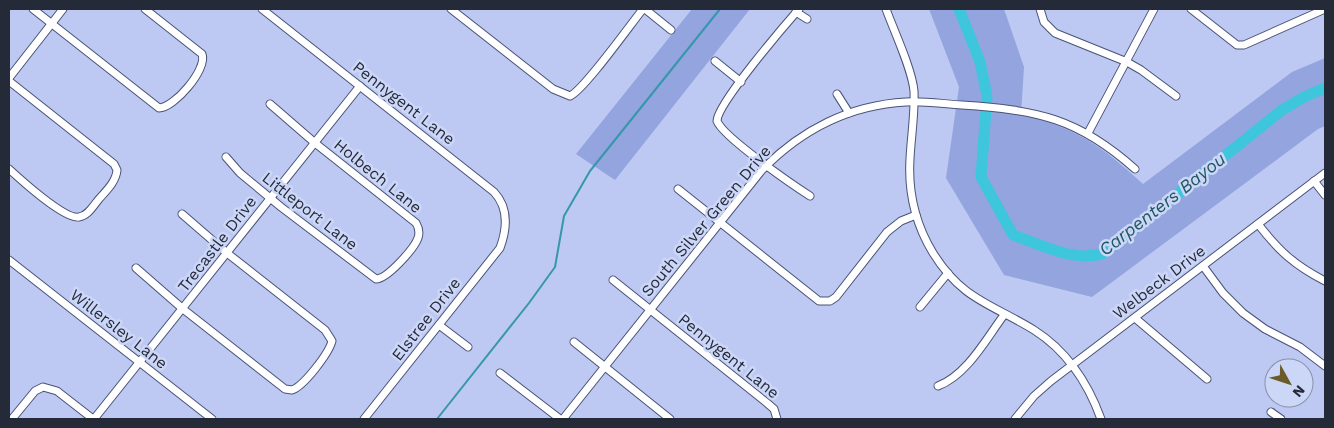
<svg xmlns="http://www.w3.org/2000/svg" width="1334" height="428" font-family="'Work Sans',sans-serif">
<style>
.green{fill:#93a4de}
.lines{fill:none;stroke-linecap:round;stroke-linejoin:round}
.stream{stroke:#3697ac;stroke-width:2}
.river{stroke:#3ec6dd;stroke-width:11}
.minor-casing{stroke:#495376;stroke-width:9}
.minor{stroke:#fff;stroke-width:7}
.labels{text-anchor:middle;dominant-baseline:central;stroke-width:5;stroke-linejoin:round;paint-order:stroke}
.street-label{font-size:16px;fill:#252a39;stroke:#ccd7f8}
.water-label{font-size:18px;font-style:italic;fill:#205761;stroke:#ccd7f8}
</style>
<rect width="100%" height="100%" fill="#bdc9f2"/>
<g class="green">
<path d="M692 9H750L615 180 576 154Z"/>
<path d="M929 9H1004L1024 67 1021 114C1078 129 1099 144 1143 184L1292 72 1325 58V126L1318 129 1092 297 1004 275 946 178 959 87Z"/>
</g>
<g class="lines">
<path class="stream" d="M437 419 529 303 555 267 564 216 590 171 720 9"/>
<path class="river" d="M959 9 980 62 987 96 981 177 1013 235C1042 245 1074 263 1104 253L1282 110 1304 97 1325 88"/>
<g class="minor-casing">
<g id="minor">
<path d="M33 9 159 108C174 108 208 69 202 54L145 9"/>
<path d="M262 9 494 192C509 208 507 229 500 248L364 419"/>
<path d="M451 9 553 89 570 96C584 90 630 25 643 9"/>
<path d="M645 9 671 30"/>
<path d="M799 9C785 25 717 104 717 121 723 137 793 185 810 196"/>
<path d="M886 9C894 31 912 69 914 91 915 114 911 137 910 159 908 192 916 225 933 253 962 300 992 304 1034 330 1067 351 1088 383 1101 419"/>
<path d="M1040 9 1044 22 1055 33 1127 62 1141 70 1176 96"/>
<path d="M1191 9 1237 45H1244L1325 9"/>
<path d="M796 12 807 19"/>
<path d="M715 61 741 82"/>
<path d="M9 78 63 9"/>
<path d="M9 81 114 164 117 170C116 182 106 191 99 199 93 206 88 216 79 217 65 220 21 180 9 169"/>
<path d="M837 94 849 113"/>
<path d="M1088 133 1154 9"/>
<path d="M226 157 240 173 281 207 376 279C387 279 414 249 418 238 420 232 419 228 416 223L315 143 270 104"/>
<path d="M1314 181 1325 195"/>
<path d="M678 189 819 301H830L836 297 887 232 901 221 916 215"/>
<path d="M1258 224C1279 251 1294 265 1325 281"/>
<path d="M9 260 212 419"/>
<path d="M1203 266 1223 293 1243 313 1265 329 1300 347 1325 366"/>
<path d="M136 268 183 309 285 389 292 390C304 386 329 353 332 341L325 330 227 253 182 214"/>
<path d="M613 280 767 403 774 409 777 419"/>
<path d="M920 307 948 273"/>
<path d="M1135 318 1207 379"/>
<path d="M439 325 468 347"/>
<path d="M574 342 670 419"/>
<path d="M500 373 560 419"/>
<path d="M938 386C967 375 986 339 1004 315"/>
<path d="M1271 412 1281 419"/>
<path d="M12 419 35 391 43 387 57 391 93 419"/>
<path d="M94 419 360 86"/>
<path d="M563 419 762 170C801 130 850 105 906 102 924 101 944 104 962 105 1037 110 1078 118 1135 169"/>
<path d="M1015 419 1034 396 1051 381 1325 173"/>
</g>
</g>
<use href="#minor" class="minor"/>
</g>
<g class="labels">
<g class="street-label">
<text transform="translate(404 103) rotate(38)">Pennygent Lane</text>
<text transform="translate(378 176) rotate(39)">Holbech Lane</text>
<text transform="translate(310 211) rotate(38)">Littleport Lane</text>
<text transform="translate(706 221) rotate(-50)">South Silver Green Drive</text>
<text transform="translate(217 244) rotate(-52)">Trecastle Drive</text>
<text transform="translate(1159 282) rotate(-37)">Welbeck Drive</text>
<text transform="translate(426 319) rotate(-52)">Elstree Drive</text>
<text transform="translate(119 329) rotate(38)">Willersley Lane</text>
<text transform="translate(729 356) rotate(39)">Pennygent Lane</text>
</g>
<g class="water-label">
<text transform="translate(1162 204) rotate(-38)">Carpenters Bayou</text>
</g>
</g>
<rect width="1334" height="428" fill="none" stroke="#252a39" stroke-width="20"/>
<g transform="translate(1289 383) rotate(130)"><circle r="24" fill="#ccd7f8" stroke="#8992ac"/>
<path d="M0-4L9 19L0 12L-9 19Z" fill="#6b5b28"/>
<text y="-8" font-size="14" font-weight="bold" text-anchor="middle" fill="#252a39">N</text>
</g>
</svg>
